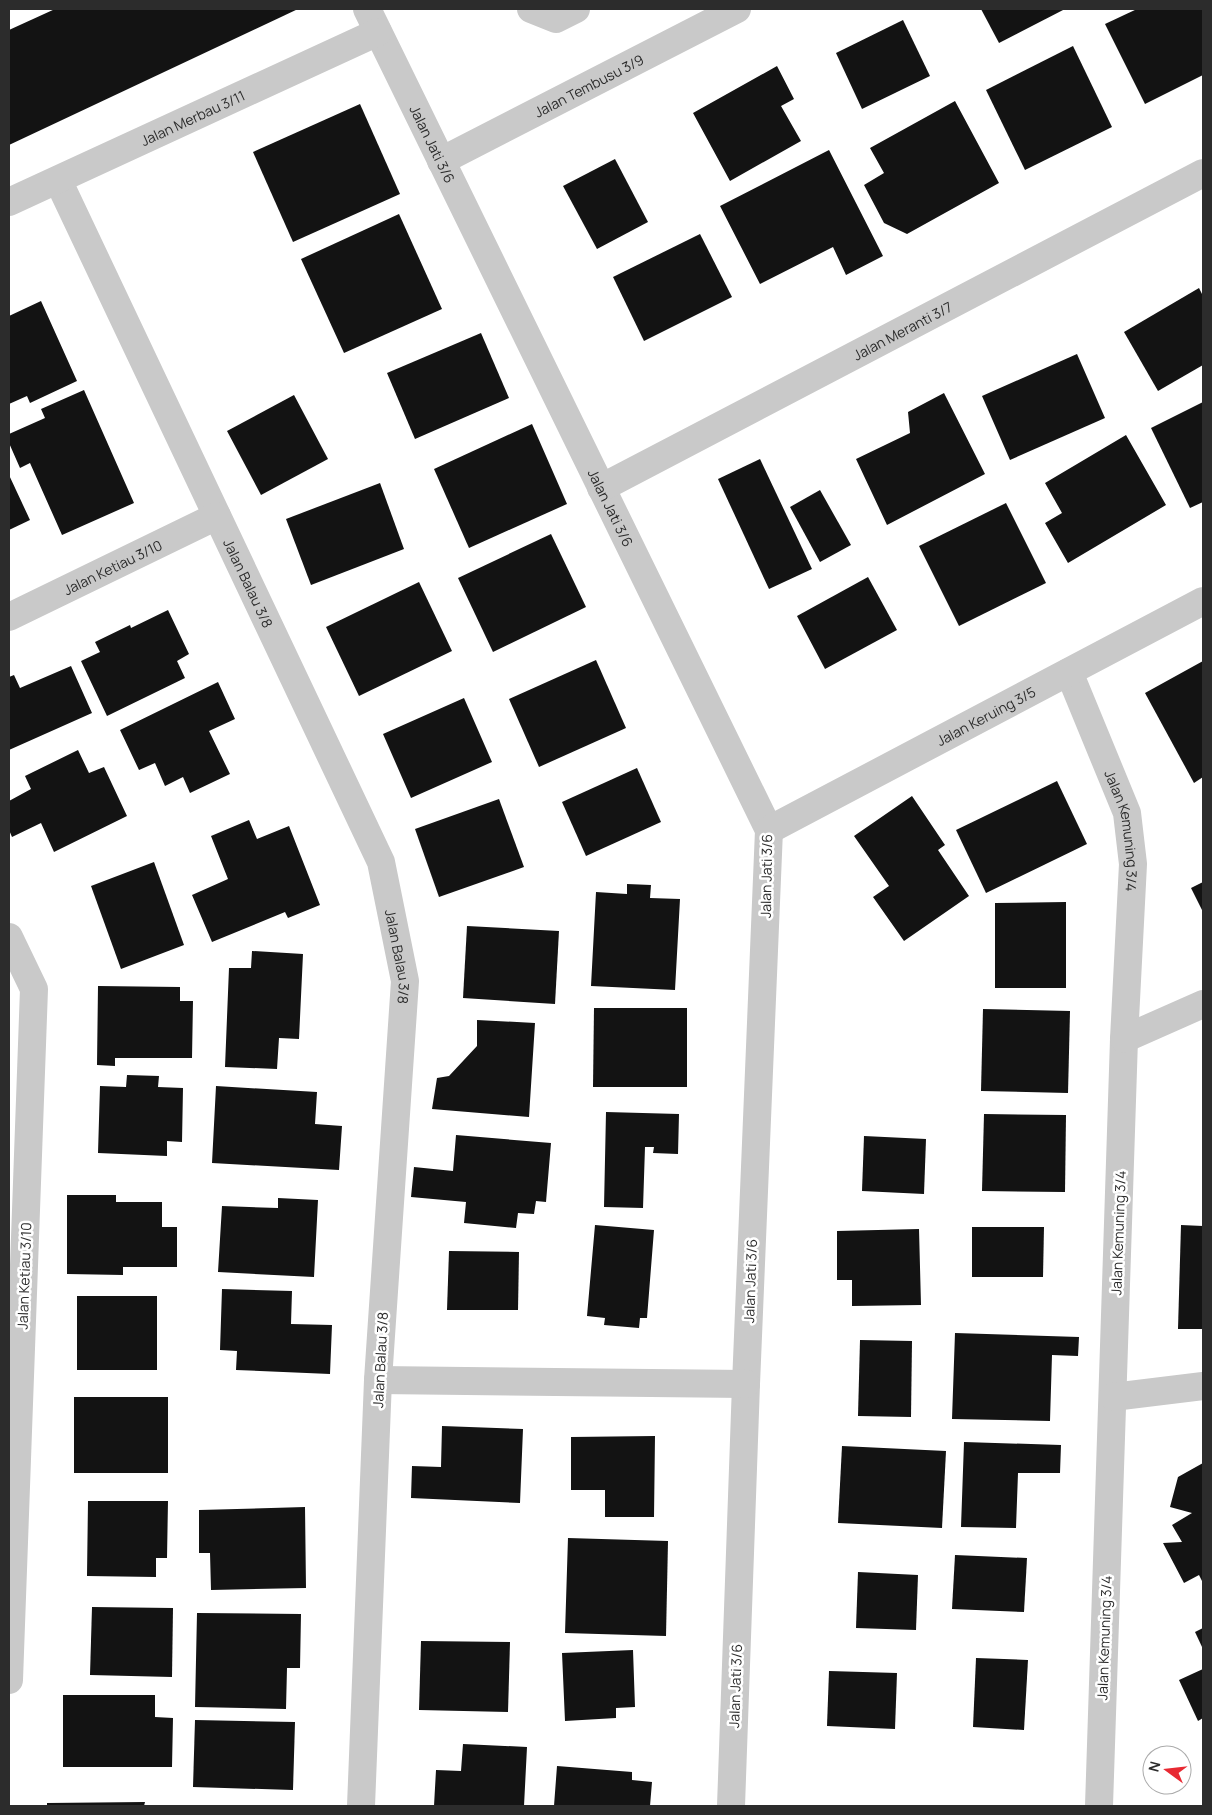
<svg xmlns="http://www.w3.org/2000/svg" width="1212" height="1815" font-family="Manrope,sans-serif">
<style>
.building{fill:#131313}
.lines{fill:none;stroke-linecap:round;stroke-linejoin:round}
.minor{stroke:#c9c9c9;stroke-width:28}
.labels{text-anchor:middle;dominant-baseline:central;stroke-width:5;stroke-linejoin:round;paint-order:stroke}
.street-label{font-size:14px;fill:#2c2c2c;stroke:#fff}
</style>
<rect width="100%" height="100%" fill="#fff"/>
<g class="building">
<path d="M55 9H298L9 145V30Z"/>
<path d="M981 9H1065L999 43Z"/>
<path d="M1137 9H1203V75L1145 104 1105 24Z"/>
<path d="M903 20 930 76 862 109 836 53Z"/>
<path d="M1073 46 1112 127 1025 170 986 90Z"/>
<path d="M777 66 794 99 781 106 801 141 730 181 693 113Z"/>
<path d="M955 101 999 183 907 234 884 223 864 185 884 173 870 148Z"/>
<path d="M360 104 400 194 293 242 253 152Z"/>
<path d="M829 150 883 256 846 275 833 247 760 284 720 206Z"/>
<path d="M615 159 648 222 597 249 563 186Z"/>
<path d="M399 214 442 309 344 353 301 259Z"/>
<path d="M700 234 732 297 644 341 613 277Z"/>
<path d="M1199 288 1203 296V365L1158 391 1124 332Z"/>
<path d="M41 301 77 381 30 403 27 396 9 404V316Z"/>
<path d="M481 333 509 398 415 439 387 373Z"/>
<path d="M1077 354 1105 418 1010 460 982 396Z"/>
<path d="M84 390 134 503 62 535 30 463 20 468 9 443V434L45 418 41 409Z"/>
<path d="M944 393 985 474 887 525 856 459 910 433 908 412Z"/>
<path d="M294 395 328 459 261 495 227 431Z"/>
<path d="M1203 402V502L1190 508 1151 428Z"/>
<path d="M532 424 567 504 469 548 434 469Z"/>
<path d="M1126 435 1166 505 1068 563 1045 523 1062 513 1045 483Z"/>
<path d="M760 459 812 569 769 589 718 479Z"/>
<path d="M9 475 30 520 9 530Z"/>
<path d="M380 483 404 549 311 585 286 519Z"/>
<path d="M820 490 851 545 820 562 790 507Z"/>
<path d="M1006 503 1046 583 959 626 919 546Z"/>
<path d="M551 534 586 607 493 652 458 578Z"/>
<path d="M868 577 897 630 825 669 797 616Z"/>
<path d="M419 582 452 651 359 696 326 627Z"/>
<path d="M168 610 189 654 177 661 185 678 107 716 81 661 100 652 95 642 130 625 131 628Z"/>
<path d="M596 660 626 728 539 767 509 699Z"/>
<path d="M1203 661V777L1194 783 1145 693Z"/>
<path d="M71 666 92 713 9 750V677L14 675 20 688Z"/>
<path d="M218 682 235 719 209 731 230 774 190 793 183 777 165 786 155 763 139 770 120 730Z"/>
<path d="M464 698 492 762 411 798 383 734Z"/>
<path d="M78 750 89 773 104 767 127 816 54 852 41 823 12 837 9 830V801L31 789 25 776Z"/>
<path d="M637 768 661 822 586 856 562 802Z"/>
<path d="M1057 781 1087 844 986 893 956 830Z"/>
<path d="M912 796 945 845 938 850 969 896 904 941 873 897 889 886 854 836Z"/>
<path d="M499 799 524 867 439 897 415 829Z"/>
<path d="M249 820 257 839 289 826 320 905 288 918 285 912 212 942 192 895 228 879 211 836Z"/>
<path d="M154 862 184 945 121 969 91 886Z"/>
<path d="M1203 882V912L1191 888Z"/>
<path d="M627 884 651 885 650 898 680 899 675 990 591 986 596 892 627 894Z"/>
<path d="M1066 902V988H995V903Z"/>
<path d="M467 926 559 931 555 1004 463 998Z"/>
<path d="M252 951 303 954 299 1039 279 1038 277 1069 225 1067 229 968H251Z"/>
<path d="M98 986 180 987V1001H193L192 1058H115V1066L97 1065Z"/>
<path d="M594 1008H687V1087H593Z"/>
<path d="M983 1009 1070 1011 1068 1093 981 1091Z"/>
<path d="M477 1020 535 1023 529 1117 432 1109 437 1078 449 1076 477 1046Z"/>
<path d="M127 1075 159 1076 158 1087 183 1088 182 1142 167 1141V1156L98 1153 100 1086 126 1087Z"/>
<path d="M216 1086 317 1092 315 1124 342 1126 339 1170 212 1163Z"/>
<path d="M606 1112 679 1114 678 1154 653 1153 654 1147H645L643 1208 604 1207Z"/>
<path d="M984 1114 1066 1115 1065 1192 982 1191Z"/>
<path d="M456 1135 551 1143 546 1202 536 1201 534 1214 518 1213 516 1228 464 1223 466 1202 411 1197 414 1167 453 1171Z"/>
<path d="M864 1136 926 1139 924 1194 862 1191Z"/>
<path d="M67 1195H116V1202H162V1227H177V1267H123V1275L67 1274Z"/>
<path d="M278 1198 318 1200 314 1277 218 1272 222 1206 278 1208Z"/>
<path d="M595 1225 654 1230 647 1318H640L639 1328 604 1325 605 1318 587 1316Z"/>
<path d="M1181 1225 1203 1226V1329H1178Z"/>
<path d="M972 1227H1044L1043 1277H972Z"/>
<path d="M919 1229 921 1305 852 1306V1280H837V1231Z"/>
<path d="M449 1251 519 1252 518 1310H447Z"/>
<path d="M222 1289 292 1291 291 1324 332 1325 330 1374 236 1370 237 1351 220 1350Z"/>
<rect x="77" y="1296" width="80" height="74"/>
<path d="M955 1333 1079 1337 1078 1356 1052 1355 1050 1421 952 1419Z"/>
<path d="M860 1340 912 1341 911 1417 858 1416Z"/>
<rect x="74" y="1397" width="94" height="76"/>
<path d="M442 1426 523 1429 520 1503 411 1498 412 1466 441 1467Z"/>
<path d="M655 1436 654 1517H605V1490H571V1437Z"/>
<path d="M964 1442 1061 1445 1060 1473H1018L1016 1528 961 1527Z"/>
<path d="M842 1446 946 1451 942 1528 838 1523Z"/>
<path d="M1203 1463V1583L1199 1575 1184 1583 1163 1543 1182 1542 1172 1525 1192 1513 1170 1507 1178 1477Z"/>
<path d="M88 1501H168L167 1558H156V1577L87 1576Z"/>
<path d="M305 1507 306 1588 211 1590 210 1553H199V1510Z"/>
<path d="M568 1538 668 1541 666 1636 565 1633Z"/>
<path d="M955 1555 1027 1558 1024 1612 952 1609Z"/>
<path d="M858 1572 918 1575 916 1630 856 1628Z"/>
<path d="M92 1607 173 1608 172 1677 90 1675Z"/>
<path d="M197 1613 301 1614 300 1668H287L286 1709 195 1707Z"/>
<path d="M1203 1628V1649L1195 1632Z"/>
<path d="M421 1641 510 1642 508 1712 419 1710Z"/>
<path d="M633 1650 635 1707 616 1708V1718L565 1721 562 1653Z"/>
<path d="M976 1658 1028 1660 1024 1730 973 1727Z"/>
<path d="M1203 1669V1718L1198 1721 1179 1680Z"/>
<path d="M829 1671 897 1673 895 1729 827 1726Z"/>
<path d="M63 1695H155V1717L173 1718 172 1767H63Z"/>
<path d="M195 1720 295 1722 293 1790 193 1787Z"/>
<path d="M463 1744 527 1747 524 1806H434L436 1770 461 1771Z"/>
<path d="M557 1766 632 1772V1780L652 1782 650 1806H554Z"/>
<path d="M145 1802 144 1806H47V1803Z"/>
</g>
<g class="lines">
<g class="minor">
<path id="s1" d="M367 9 769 830 746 1384 731 1806"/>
<path d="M531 9 556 19 576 9"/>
<path id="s2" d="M441 161 737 9"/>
<path id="s3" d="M58 180 381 862 405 981 378 1380 361 1806"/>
<path id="s4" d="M9 202 378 32"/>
<path id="s5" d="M601 488 1203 173"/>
<path id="s6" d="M9 617 217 516"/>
<path id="s7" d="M1069 672 1127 813 1133 864 1124 1039 1099 1806"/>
<path id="s8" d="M769 830 1203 601"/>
<path d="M9 937 34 989 9 1680"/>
<path d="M1124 1039 1203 1004"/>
<path d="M378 1380 746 1384"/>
<path d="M1113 1397 1203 1386"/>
</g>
</g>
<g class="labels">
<g class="street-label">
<text stroke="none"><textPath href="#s2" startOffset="166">Jalan Tembusu 3/9</textPath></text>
<text stroke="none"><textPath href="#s4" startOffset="202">Jalan Merbau 3/11</textPath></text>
<text stroke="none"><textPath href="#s1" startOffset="150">Jalan Jati 3/6</textPath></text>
<text stroke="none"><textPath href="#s5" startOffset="340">Jalan Meranti 3/7</textPath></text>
<text stroke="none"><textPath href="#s1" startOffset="555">Jalan Jati 3/6</textPath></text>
<text stroke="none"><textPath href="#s6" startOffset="115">Jalan Ketiau 3/10</textPath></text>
<text stroke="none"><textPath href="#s3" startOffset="446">Jalan Balau 3/8</textPath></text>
<text stroke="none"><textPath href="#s8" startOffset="245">Jalan Keruing 3/5</textPath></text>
<text stroke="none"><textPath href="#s7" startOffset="169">Jalan Kemuning 3/4</textPath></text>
<text transform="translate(766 876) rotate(-89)">Jalan Jati 3/6</text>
<text stroke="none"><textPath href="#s3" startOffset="851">Jalan Balau 3/8</textPath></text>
<text transform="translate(1118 1233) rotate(-88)">Jalan Kemuning 3/4</text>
<text transform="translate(24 1276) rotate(-88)">Jalan Ketiau 3/10</text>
<text transform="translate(750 1281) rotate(-88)">Jalan Jati 3/6</text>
<text transform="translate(380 1360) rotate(-87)">Jalan Balau 3/8</text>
<text transform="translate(1104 1638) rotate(-88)">Jalan Kemuning 3/4</text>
<text transform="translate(735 1686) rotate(-88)">Jalan Jati 3/6</text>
</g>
</g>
<rect width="1212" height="1815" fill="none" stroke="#2c2c2c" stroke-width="20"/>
<g transform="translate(1167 1770) rotate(285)"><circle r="24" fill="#ffffff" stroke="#ababab"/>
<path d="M0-4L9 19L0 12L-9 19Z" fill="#e82932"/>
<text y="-8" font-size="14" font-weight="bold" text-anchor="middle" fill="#2c2c2c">N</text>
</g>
</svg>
